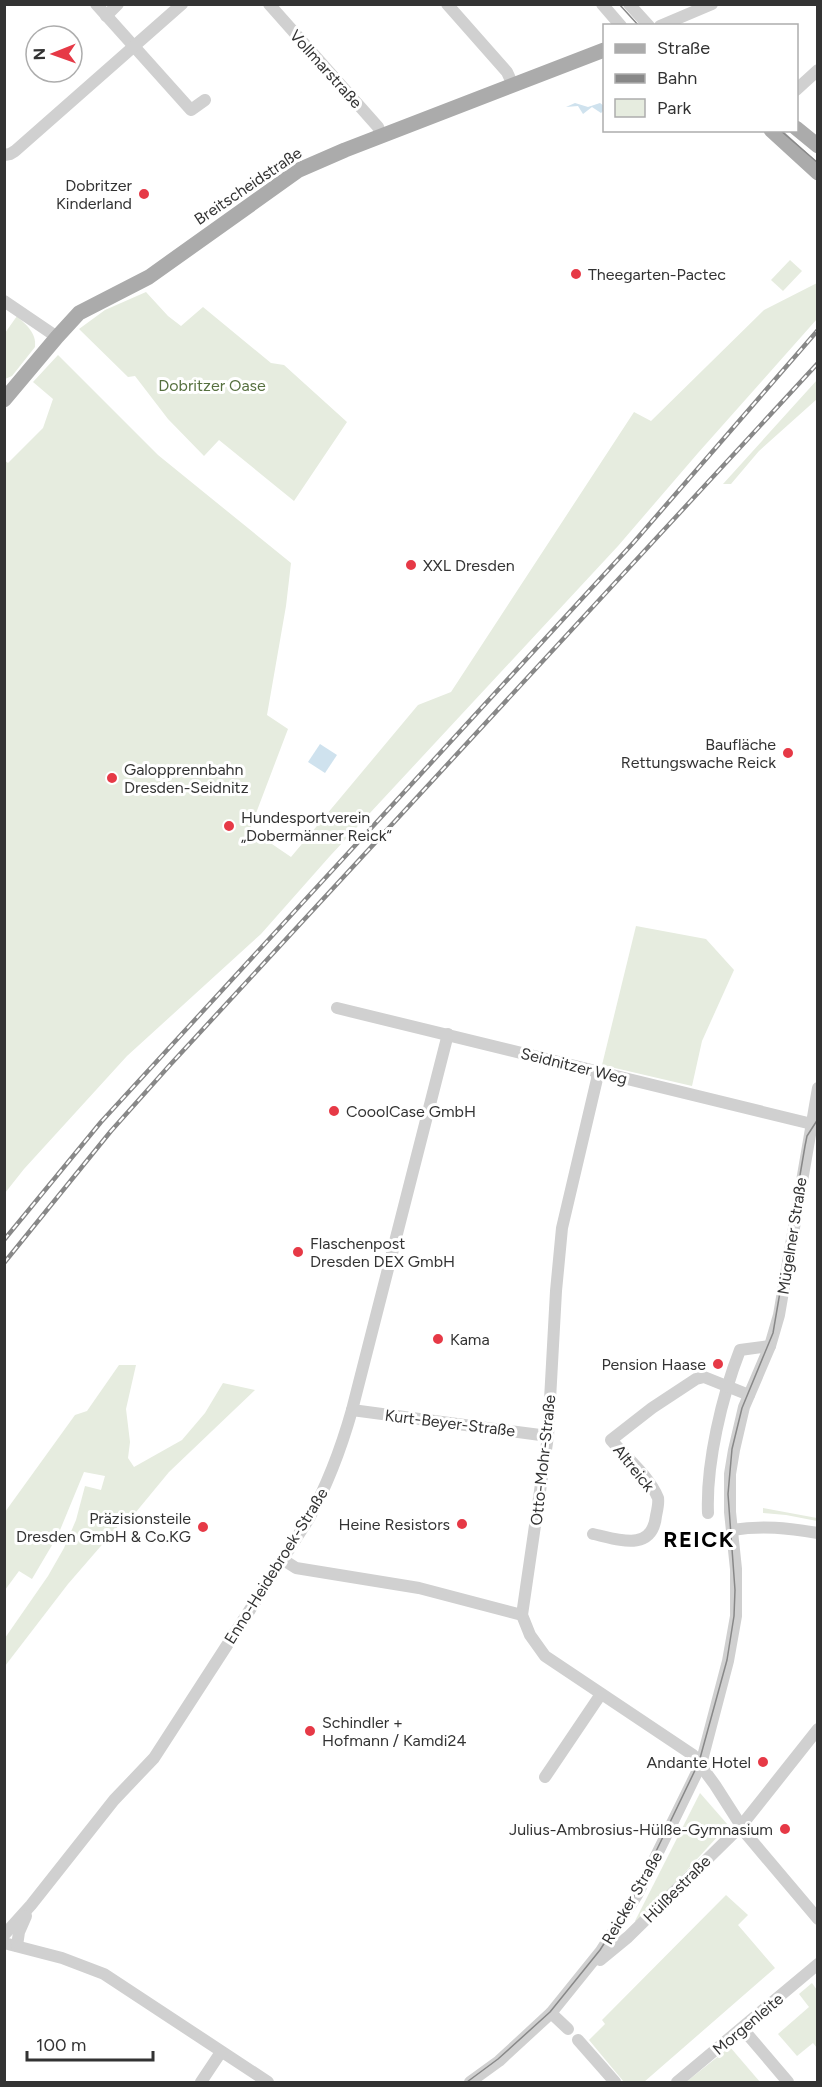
<svg xmlns="http://www.w3.org/2000/svg" width="822" height="2087" font-family="Figtree,sans-serif">
<style>
.green{fill:#e6ecdf}
.water{fill:#cfe2ee}
.lines{fill:none;stroke-linecap:round;stroke-linejoin:round}
.minor{stroke:#d0d0d0;stroke-width:12}
.major{stroke:#ababab;stroke-width:15}
.tram{stroke:#888;stroke-width:1.5}
.rail-casing{stroke:#888;stroke-width:4.5}
.rail{stroke:#fff;stroke-width:2;stroke-dasharray:7;stroke-linecap:butt}
.poi-dot{fill:#e63946;stroke:#fff;stroke-width:2}
.labels{text-anchor:middle;dominant-baseline:central;stroke-width:6;stroke-linejoin:round;paint-order:stroke}
.street-label{font-size:16px;fill:#333;stroke:#fff}
.poi-label{font-size:16px;fill:#333;stroke:#fff;text-anchor:start}
.park-label{font-size:16px;fill:#56703f;stroke:#fff}
.district-label{font-size:22px;font-weight:bold;letter-spacing:1.5px;fill:#000;stroke:#fff}
</style>
<rect width="100%" height="100%" fill="#fff"/>
<g class="green">
<path d="M790 260 802 271 783 291 771 280Z"/>
<path d="M817 283V319L698 453 618 546 330 856 261 934 127 1056 24 1169 5 1193 4 460 8 463 43 428 53 399 33 382 58 355 158 455 291 563 286 606 267 715 288 729 250 829 291 857 418 705 451 692 634 412 651 421 764 310Z"/>
<path d="M146 292 168 316 181 326 203 307 271 363 284 365 347 422 294 501 219 440 204 456 168 419 135 376 128 377 79 329 105 310Z"/>
<path d="M17 316C26 325 37 333 35 347L12 376 5 379V333Z"/>
<path d="M817 380V399L759 451 731 484H723Z"/>
<path d="M636 926 706 939 734 970 702 1041 692 1086 602 1065Z"/>
<path d="M119 1365H136L126 1409 130 1442 128 1458 134 1467 182 1440 205 1413 223 1383 255 1390 169 1472 136 1512 126 1517 68 1584 5 1666V1638L48 1576 64 1548 76 1520 85 1486 101 1490 105 1476 84 1472 58 1535 32 1579 19 1571 5 1590V1512L75 1415 87 1411Z"/>
<path d="M763 1508 817 1518V1521L786 1515 763 1513Z"/>
<path d="M700 1793 728 1825 638 1924 635 1921Z"/>
<path d="M726 1895 748 1915 738 1925 775 1968 644 2082H624L589 2040 605 2024 602 2020Z"/>
<path d="M812 1983 817 1990V2048L813 2043 797 2056 778 2034 809 2007 799 1994Z"/>
<path d="M730 2047 760 2082H686Z"/>
</g>
<g class="water">
<path d="M575 103 588 107 600 103 604 106V110L601 113 592 107 583 114 578 106 566 107Z"/>
<path d="M320 744 337 755 325 773 308 762Z"/>
</g>
<g class="lines">
<g class="minor">
<path d="M96 4 191 110 205 100"/>
<path d="M269 4 378 127 381 136"/>
<path d="M447 4 507 72 513 85"/>
<path d="M602 4 621 26"/>
<path d="M629 4 649 26"/>
<path d="M106 16 118 4"/>
<path d="M660 26 712 4"/>
<path d="M796 90 818 70"/>
<path d="M4 155 10 154 15 151 182 4"/>
<path d="M4 301 57 337"/>
<path d="M337 1008 816 1125"/>
<path d="M597 1071V1079L562 1228 556 1291 548 1436 522 1615 530 1635 545 1656 693 1755 715 1785 747 1835 818 1919"/>
<path d="M352 1410 548 1436"/>
<path d="M708 1513C706 1463 722 1396 740 1350L770 1346"/>
<path d="M732 1530C762 1525 788 1528 818 1533"/>
<path d="M593 1534C617 1539 652 1553 656 1516 657 1511 659 1503 658 1498 649 1476 626 1457 611 1440L652 1408 696 1379 704 1377 749 1395"/>
<path d="M282 1559 296 1568 419 1588 522 1615"/>
<path d="M545 1777 601 1694"/>
<path d="M4 1935 31 1905 114 1800 154 1758 308 1520C328 1484 341 1449 352 1410L448 1034"/>
<path d="M4 1943 62 1958 104 1974 268 2082"/>
<path d="M17 1946 19 1932 26 1916"/>
<path d="M600 1960 628 1937 741 1826 818 1729"/>
<path d="M551 2013 568 2029"/>
<path d="M742 2028 788 2082"/>
<path d="M578 2040 615 2082"/>
<path d="M201 2082 221 2052"/>
<path d="M470 2082 499 2061 551 2013 601 1951 637 1895 701 1764 728 1661 736 1616V1569L730 1512V1474L734 1450 744 1407 770 1346 779 1315 818 1088"/>
<path d="M677 2082 818 1964"/>
</g>
<g class="major">
<path d="M796 128 818 146"/>
<path d="M771 130 818 173"/>
<path d="M4 400 57 337 79 313 149 277 299 170 345 150 604 50"/>
</g>
<g class="tram">
<path d="M619 4 639 26"/>
<path d="M780 130 818 163"/>
<path d="M467 2082 498 2059 550 2012 600 1950 636 1893 699 1762 727 1660 734 1616 735 1590 728 1494 732 1449 742 1408 773 1333 805 1146 807 1136 818 1119"/>
</g>
<g class="rail-casing">
<g id="rail">
<path d="M4 1240 101 1122 634 542 818 330"/>
<path d="M4 1263 111 1131 169 1066 818 363"/>
</g>
</g>
<use href="#rail" class="rail"/>
</g>
<g class="poi-dot">
<circle cx="144" cy="194" r="6"/>
<circle cx="576" cy="274" r="6"/>
<circle cx="411" cy="565" r="6"/>
<circle cx="788" cy="753" r="6"/>
<circle cx="112" cy="778" r="6"/>
<circle cx="229" cy="826" r="6"/>
<circle cx="334" cy="1111" r="6"/>
<circle cx="298" cy="1252" r="6"/>
<circle cx="438" cy="1339" r="6"/>
<circle cx="718" cy="1364" r="6"/>
<circle cx="462" cy="1524" r="6"/>
<circle cx="203" cy="1527" r="6"/>
<circle cx="310" cy="1731" r="6"/>
<circle cx="763" cy="1762" r="6"/>
<circle cx="785" cy="1829" r="6"/>
</g>
<g class="labels">
<g class="street-label">
<text transform="translate(326 69) rotate(48)">Vollmarstraße</text>
<text transform="translate(248 186) rotate(-34)">Breitscheidstraße</text>
<text transform="translate(574 1066) rotate(14)">Seidnitzer Weg</text>
<text transform="translate(792 1236) rotate(-81)">Mügelner Straße</text>
<text transform="translate(450 1423) rotate(7)">Kurt-Beyer-Straße</text>
<text transform="translate(543 1460) rotate(-84)">Otto-Mohr-Straße</text>
<text transform="translate(634 1468) rotate(51)">Altreick</text>
<text transform="translate(276 1566) rotate(-58)">Enno-Heidebroek-Straße</text>
<text transform="translate(677 1889) rotate(-45)">Hülßestraße</text>
<text transform="translate(632 1898) rotate(-60)">Reicker Straße</text>
<text transform="translate(748 2024) rotate(-40)">Morgenleite</text>
</g>
<g class="poi-label">
<text x="132" y="185" text-anchor="end">Dobritzer<tspan x="132" dy="18">Kinderland</tspan></text>
<text x="588" y="274">Theegarten-Pactec</text>
<text x="423" y="565">XXL Dresden</text>
<text x="776" y="744" text-anchor="end">Baufläche<tspan x="776" dy="18">Rettungswache Reick</tspan></text>
<text x="124" y="769">Galopprennbahn<tspan x="124" dy="18">Dresden-Seidnitz</tspan></text>
<text x="241" y="817">Hundesportverein<tspan x="241" dy="18">„Dobermänner Reick“</tspan></text>
<text x="346" y="1111">CooolCase GmbH</text>
<text x="310" y="1243">Flaschenpost<tspan x="310" dy="18">Dresden DEX GmbH</tspan></text>
<text x="450" y="1339">Kama</text>
<text x="706" y="1364" text-anchor="end">Pension Haase</text>
<text x="191" y="1518" text-anchor="end">Präzisionsteile<tspan x="191" dy="18">Dresden GmbH &amp; Co.KG</tspan></text>
<text x="450" y="1524" text-anchor="end">Heine Resistors</text>
<text x="322" y="1722">Schindler +<tspan x="322" dy="18">Hofmann / Kamdi24</tspan></text>
<text x="751" y="1762" text-anchor="end">Andante Hotel</text>
<text x="773" y="1829" text-anchor="end">Julius-Ambrosius-Hülße-Gymnasium</text>
</g>
<g class="park-label">
<text x="212" y="385">Dobritzer Oase</text>
</g>
<g class="district-label">
<text x="699" y="1539">REICK</text>
</g>
</g>
<rect width="822" height="2087" fill="none" stroke="#333333" stroke-width="12"/>
<rect x="603" y="24" width="195" height="108" fill="#ffffff" stroke="#adadad" stroke-width="1.5"/>
<rect x="615" y="44" width="30" height="9" fill="#ababab" stroke="#adadad" stroke-width="1.5"/>
<text x="657" y="54" font-size="18" fill="#333333">Straße</text>
<rect x="615" y="74" width="30" height="9" fill="#888888" stroke="#adadad" stroke-width="1.5"/>
<text x="657" y="84" font-size="18" fill="#333333">Bahn</text>
<rect x="615" y="99" width="30" height="18" fill="#e6ecdf" stroke="#adadad" stroke-width="1.5"/>
<text x="657" y="114" font-size="18" fill="#333333">Park</text>
<g transform="translate(54 54) rotate(269)"><circle r="28" fill="#ffffff" stroke="#adadad" stroke-width="1.5"/>
<path d="M0-4.5L10 22L0 15L-10 22Z" fill="#e63946"/>
<text y="-9" font-size="16" font-weight="bold" text-anchor="middle" fill="#333333">N</text>
</g>
<path d="M27 2051v9h126v-9" fill="none" stroke="#333333" stroke-width="3"/>
<text x="36" y="2051" font-size="18" fill="#333333" stroke="#ffffff" stroke-width="4.5" paint-order="stroke">100 m</text>
</svg>
